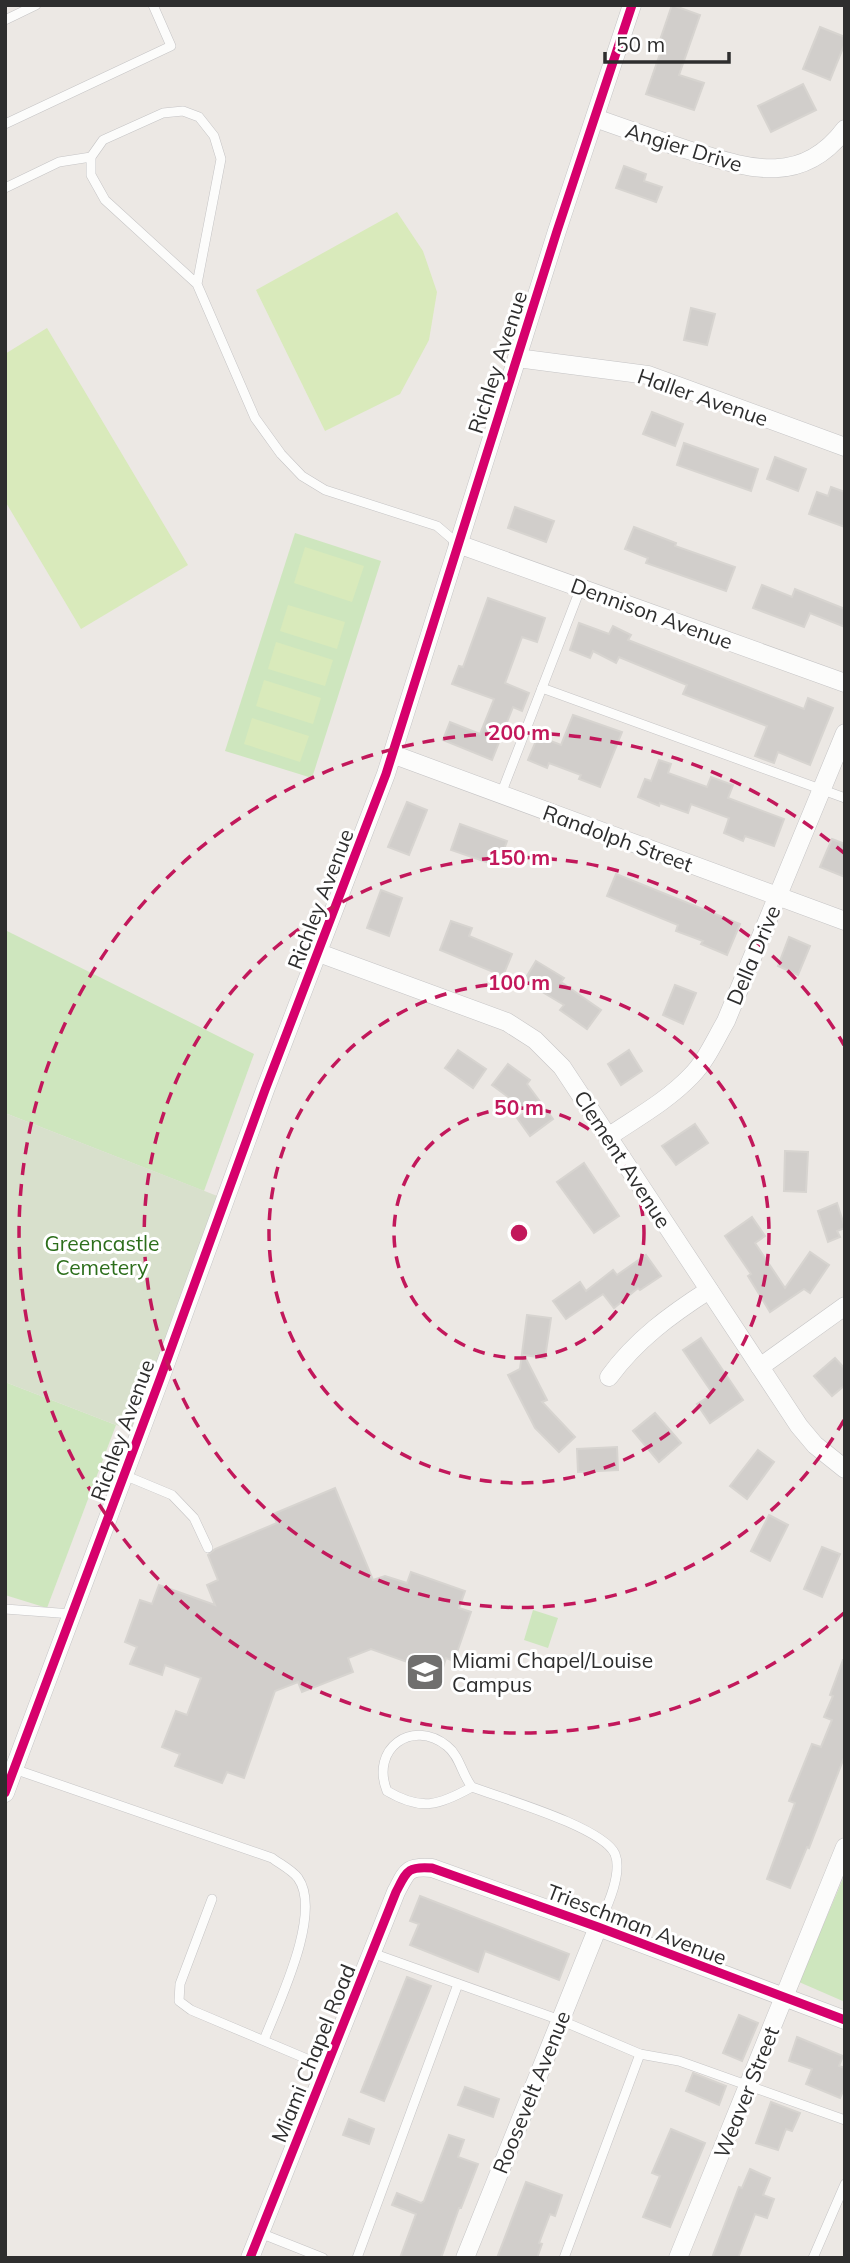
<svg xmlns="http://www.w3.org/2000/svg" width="850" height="2263" font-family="Mulish,sans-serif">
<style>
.green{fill:#cee6be}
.cemetery{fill:#d8e0cc}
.pitch{fill:#d9eabb}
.building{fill:#d1cecb;stroke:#d7d4d0;stroke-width:2}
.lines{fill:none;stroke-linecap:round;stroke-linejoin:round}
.lane-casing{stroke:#c5c4c5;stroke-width:10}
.street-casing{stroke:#c5c4c5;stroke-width:19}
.lane{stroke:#fcfcfb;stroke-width:9}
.street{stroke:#fcfcfb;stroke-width:18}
.cycleway-casing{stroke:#fff;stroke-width:13}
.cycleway{stroke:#d6006c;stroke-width:9}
.ring{fill:none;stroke:#c2185b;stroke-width:3.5;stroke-dasharray:12 9}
.labels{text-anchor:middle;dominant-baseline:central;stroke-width:6;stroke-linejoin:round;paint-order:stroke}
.street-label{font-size:21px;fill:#2e2e2e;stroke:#fff}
.park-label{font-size:21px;fill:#2c6e1b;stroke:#fff}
.poi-label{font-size:21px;fill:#2e2e2e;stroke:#fff;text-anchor:start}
.centre{fill:#c2185b;stroke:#fff;stroke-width:3.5}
.ring-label{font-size:21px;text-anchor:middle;font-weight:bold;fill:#c2185b;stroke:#fff;stroke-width:6;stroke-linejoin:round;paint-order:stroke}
</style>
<rect width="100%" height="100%" fill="#ece8e4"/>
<g class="green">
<path d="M295 533 381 561 312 778 225 751Z"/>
<path d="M5 930 254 1054 204 1191 5 1113Z"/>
<path d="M5 1382 116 1425 47 1608 5 1595Z"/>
<path d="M533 1610 558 1618 548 1648 524 1640Z"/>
<path d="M845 1874V2002L799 1982Z"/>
</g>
<path class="cemetery" d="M5 1113 225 1199 141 1432 116 1425 5 1382Z"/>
<g class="pitch">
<path d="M397 212 423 251 437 292 429 340 400 394 325 431 256 290Z"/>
<path d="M47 328 188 565 81 629 5 501V354Z"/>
<path d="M305 547 364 566 352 602 294 583Z"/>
<path d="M288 605 345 622 337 649 280 631Z"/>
<path d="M276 642 333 660 325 686 268 669Z"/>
<path d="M264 680 321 698 313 724 256 706Z"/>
<path d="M252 718 309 736 300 762 244 744Z"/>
</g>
<g class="building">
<path d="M672 5 700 15 679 75 704 83 694 110 646 94 663 45 659 43Z"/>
<path d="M820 27 845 37V43L830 80 803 69Z"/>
<path d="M803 84 816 110 771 132 758 106Z"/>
<path d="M624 166 646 174 644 181 662 187 656 202 616 188Z"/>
<path d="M691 308 715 314 707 345 684 340Z"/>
<path d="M652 412 683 424 675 446 643 434Z"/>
<path d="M684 443 758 469 751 491 677 465Z"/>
<path d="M775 457 806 469 798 491 767 479Z"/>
<path d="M831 487 845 492V527L809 514 817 492 828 496Z"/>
<path d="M515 507 554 521 546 542 508 528Z"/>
<path d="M634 527 676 543 675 546 735 567 726 591 646 563 648 558 625 549Z"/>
<path d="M762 585 792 597 795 589 845 609V627L810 613 804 627 753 608Z"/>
<path d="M488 598 545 618 537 642 522 637 505 683 529 693 522 711 513 707 492 760 443 740 450 722 480 734 494 699 452 684 459 666 463 667Z"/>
<path d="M579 623 609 634 613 626 631 635 628 640 804 709 808 698 833 708 810 765 778 752 774 763 755 756 767 726 683 694 687 685 619 657 616 663 593 651 590 658 570 650Z"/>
<path d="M573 715 622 732 600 787 579 779 581 775 549 763 547 768 528 760 538 736 561 745Z"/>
<path d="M659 760 671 764 668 773 707 787 711 777 733 785 728 798 784 819 774 846 745 836 743 841 724 833 729 818 691 804 688 813 660 803 659 806 638 797 645 779 651 781Z"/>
<path d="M407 802 427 810 409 855 388 847Z"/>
<path d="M460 824 507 841 498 866 451 850Z"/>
<path d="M832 839 845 844V877L820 867Z"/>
<path d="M616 874 740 924 727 955 701 944 703 941 676 931 678 925 607 896Z"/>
<path d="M381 890 402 898 389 936 367 928Z"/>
<path d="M451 921 472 928 469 936 512 954 503 976 440 950Z"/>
<path d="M789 937 810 946 798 975 778 966Z"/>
<path d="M536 961 564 978 561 982 601 1010 587 1029 560 1010 564 1005 524 981Z"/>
<path d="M675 985 696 993 683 1024 663 1015Z"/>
<path d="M458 1050 486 1069 473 1088 445 1068Z"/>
<path d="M629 1050 642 1071 621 1085 608 1064Z"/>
<path d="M508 1064 530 1080 527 1084 553 1119 530 1136 517 1118 527 1111 492 1085Z"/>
<path d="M695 1124 708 1143 676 1165 662 1146Z"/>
<path d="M785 1151 808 1152 806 1192 784 1191Z"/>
<path d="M584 1163 619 1216 594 1233 557 1182Z"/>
<path d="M837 1203 845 1228 837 1231 840 1237 828 1242 818 1211Z"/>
<path d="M752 1217 765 1236 755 1243 785 1288 810 1252 829 1265 810 1293 804 1289 770 1312 748 1276 751 1274 725 1236Z"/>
<path d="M646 1255 661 1276 640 1290 638 1288 614 1308 603 1294 566 1319 553 1301 580 1282 586 1291 613 1270 617 1275Z"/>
<path d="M527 1315 551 1318 545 1358 524 1355 547 1400 542 1402 575 1437 559 1452 535 1428 508 1375 520 1369Z"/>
<path d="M701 1338 743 1400 710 1423 697 1404 713 1394 683 1350Z"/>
<path d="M835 1358 845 1369V1385L832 1396 814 1376Z"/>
<path d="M655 1413 681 1443 659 1462 633 1431Z"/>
<path d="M617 1447 618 1470 578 1472 577 1449Z"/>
<path d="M758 1450 774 1462 747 1499 730 1486Z"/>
<path d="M335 1488 373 1580 385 1576 407 1583 411 1572 465 1591 459 1608 471 1612 454 1661 446 1658 441 1674 371 1649 348 1658 353 1672 302 1692 298 1682 275 1691 244 1778 227 1772 222 1783 175 1766 180 1754 162 1747 176 1711 187 1715 201 1678 165 1665 162 1675 130 1664 137 1647 125 1642 140 1600 152 1604 159 1585 215 1605 207 1585 218 1580 208 1555 215 1549 277 1523 273 1514Z"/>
<path d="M769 1515 788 1525 770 1561 751 1551Z"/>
<path d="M822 1547 840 1554 822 1597 804 1589Z"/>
<path d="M843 1660H845V1755L809 1848 807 1847 790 1888 767 1879 795 1803 789 1801 812 1744 821 1747 832 1720 824 1717 833 1696 830 1695Z"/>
<path d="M420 1896 569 1954 559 1980 485 1951 478 1972 410 1945 419 1924 410 1921Z"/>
<path d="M407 1977 431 1986 384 2101 361 2092Z"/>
<path d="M739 2015 758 2023 742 2061 723 2053Z"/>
<path d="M797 2037 843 2056 839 2066 845 2068V2087L840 2098 806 2084 812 2069 789 2061Z"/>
<path d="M693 2073 726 2086 719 2105 686 2091Z"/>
<path d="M465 2087 499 2099 493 2117 458 2105Z"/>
<path d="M771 2102 800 2113 792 2131 786 2129 778 2150 756 2143Z"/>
<path d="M349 2119 374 2129 369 2144 343 2135Z"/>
<path d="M671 2129 705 2143 670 2227 643 2217 660 2176 652 2173Z"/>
<path d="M449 2135 464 2140 458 2157 478 2164 461 2208H459L441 2258H400L416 2214 392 2205 397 2193 421 2203 424 2201Z"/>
<path d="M750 2169 770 2178 763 2195 774 2199 767 2218 755 2214 738 2258H712L739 2187 742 2188Z"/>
<path d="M526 2182 562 2195 555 2216 550 2214 539 2243 542 2244 537 2258H497Z"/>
</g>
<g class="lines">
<g class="lane-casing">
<g id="lane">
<path d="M5 20 36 5"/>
<path d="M5 124 171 46 153 5"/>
<path d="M5 188 59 162 91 157"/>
<path d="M197 284 105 200 91 175V157L103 140 163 113 183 111 199 117 214 136 221 159 197 284 255 418 281 454 302 476 325 490 437 526 458 544"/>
<path d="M542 688 845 798"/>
<path d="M501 794 581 587"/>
<path d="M124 1475 172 1495 194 1518 208 1548"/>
<path d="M5 1609 72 1614"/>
<path d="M14 1769 272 1858C280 1864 292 1870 298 1878 323 1913 278 2004 264 2040"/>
<path d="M472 1787C438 1806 421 1811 387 1791 370 1749 412 1718 447 1746 460 1756 462 1775 472 1787 501 1798 603 1827 615 1854 623 1874 606 1909 598 1927"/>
<path d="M212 1899 180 1984 179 2001 191 2010 326 2067"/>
<path d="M372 1953 560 2020 640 2054 679 2061 845 2120"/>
<path d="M260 2233 323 2258"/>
<path d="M357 2258 458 1984"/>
<path d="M564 2258 640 2054"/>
<path d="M813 2258 845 2184"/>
</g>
</g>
<g class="street-casing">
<g id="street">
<path d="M595 118C626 129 657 140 688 150 747 168 801 188 845 129"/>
<path d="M517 358 648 375 845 447"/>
<path d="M458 544 845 683"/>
<path d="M392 754 845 921"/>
<path d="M319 953 507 1022 535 1040 562 1067 799 1426 815 1445 845 1469"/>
<path d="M608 1137C636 1118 667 1101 691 1076 706 1061 715 1040 726 1021L845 733"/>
<path d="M760 1367 845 1306"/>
<path d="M609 1377C636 1340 670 1315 709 1290"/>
<path d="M5 1793 160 1379 265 1090 386 774 557 231 632 5"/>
<path d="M250 2258 396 1892C407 1871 407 1866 432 1868L598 1927 845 2020"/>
<path d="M465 2258 598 1927"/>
<path d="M678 2258 845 1847"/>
</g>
</g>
<use href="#lane" class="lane"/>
<use href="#street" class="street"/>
<g class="cycleway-casing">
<g id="cycleway">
<path d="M5 1793 160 1379 265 1090 386 774 557 231 632 5"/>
<path d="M250 2258 396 1892C407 1871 407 1866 432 1868L598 1927 845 2020"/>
</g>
</g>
<use href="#cycleway" class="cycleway"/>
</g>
<g class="ring">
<circle cx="519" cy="1233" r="125"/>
<circle cx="519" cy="1233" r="250"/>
<path d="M844 1420A375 375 0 1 1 844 1045"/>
<path d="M844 1613A500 500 0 1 1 844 853"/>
</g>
<defs>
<g id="school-square" transform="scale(2.0125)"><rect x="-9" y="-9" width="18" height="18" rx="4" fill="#706f6e" stroke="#fff"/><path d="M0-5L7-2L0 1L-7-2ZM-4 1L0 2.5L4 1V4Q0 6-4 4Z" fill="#fff"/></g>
</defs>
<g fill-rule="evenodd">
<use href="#school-square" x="425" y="1672"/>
</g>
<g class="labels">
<g class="street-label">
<text transform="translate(684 147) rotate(17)">Angier Drive</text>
<text transform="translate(497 362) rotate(-72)">Richley Avenue</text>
<text transform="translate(703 397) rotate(19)">Haller Avenue</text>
<text transform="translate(652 613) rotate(20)">Dennison Avenue</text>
<text transform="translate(618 838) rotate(20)">Randolph Street</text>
<text transform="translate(320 899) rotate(-69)">Richley Avenue</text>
<text transform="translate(753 955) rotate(-67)">Della Drive</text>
<text transform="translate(623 1159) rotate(57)">Clement Avenue</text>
<text transform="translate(122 1430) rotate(-70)">Richley Avenue</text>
<text transform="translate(637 1924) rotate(21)">Trieschman Avenue</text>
<text transform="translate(313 2053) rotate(-68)">Miami Chapel Road</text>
<text transform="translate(531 2092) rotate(-68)">Roosevelt Avenue</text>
<text transform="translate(746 2092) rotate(-68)">Weaver Street</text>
</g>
<g class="park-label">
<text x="102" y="1243">Greencastle<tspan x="102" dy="24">Cemetery</tspan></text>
</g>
<g class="poi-label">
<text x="452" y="1660">Miami Chapel/Louise<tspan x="452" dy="24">Campus</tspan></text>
</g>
</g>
<circle cx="519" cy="1233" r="10" class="centre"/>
<g class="ring-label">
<text x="519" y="740">200 m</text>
<text x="519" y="865">150 m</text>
<text x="519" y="990">100 m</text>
<text x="519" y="1115">50 m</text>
</g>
<rect width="850" height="2263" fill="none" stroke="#2e2e2e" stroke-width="14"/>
<path d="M605 52v10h124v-10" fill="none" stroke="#2e2e2e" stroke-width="3.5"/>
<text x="616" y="52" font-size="21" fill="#2e2e2e" stroke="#ffffff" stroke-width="5" paint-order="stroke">50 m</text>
</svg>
